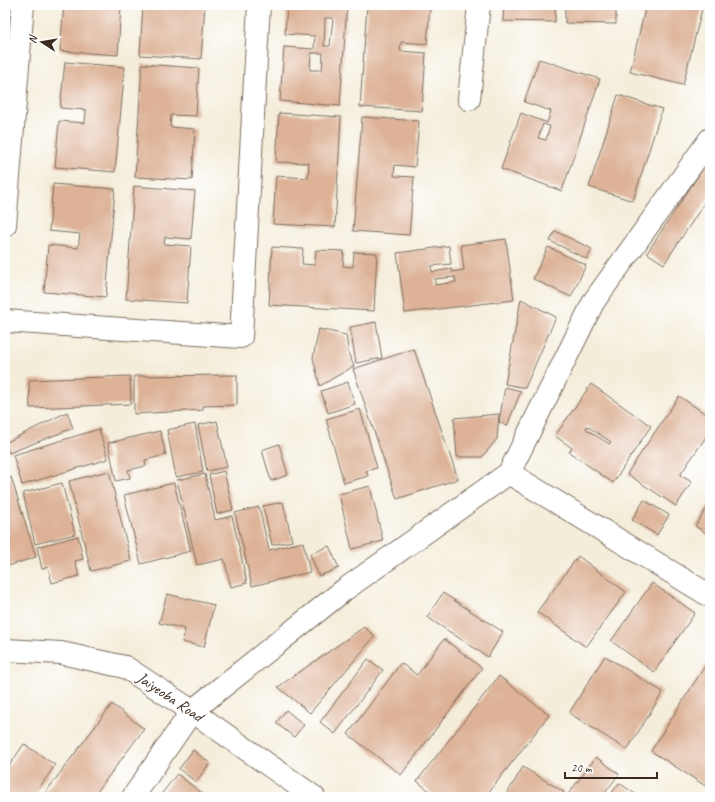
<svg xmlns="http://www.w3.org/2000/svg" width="715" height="802" font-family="Caveat,sans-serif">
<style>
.building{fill:#ddb297;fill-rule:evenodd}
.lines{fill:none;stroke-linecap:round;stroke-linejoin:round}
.minor-casing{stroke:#7c6e60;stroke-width:24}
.minor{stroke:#fff;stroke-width:22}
.labels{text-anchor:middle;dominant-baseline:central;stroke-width:3;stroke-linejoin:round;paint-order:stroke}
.street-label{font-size:16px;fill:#3b2a1e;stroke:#fff}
</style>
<rect width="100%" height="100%" fill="#fff"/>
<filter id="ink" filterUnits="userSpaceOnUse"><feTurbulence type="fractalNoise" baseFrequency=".025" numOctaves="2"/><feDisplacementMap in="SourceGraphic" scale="8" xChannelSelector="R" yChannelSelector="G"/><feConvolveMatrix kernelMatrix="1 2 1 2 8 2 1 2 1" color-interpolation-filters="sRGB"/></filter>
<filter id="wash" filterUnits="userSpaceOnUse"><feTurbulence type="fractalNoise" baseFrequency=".012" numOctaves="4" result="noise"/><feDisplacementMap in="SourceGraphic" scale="16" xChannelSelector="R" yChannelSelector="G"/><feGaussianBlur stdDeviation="0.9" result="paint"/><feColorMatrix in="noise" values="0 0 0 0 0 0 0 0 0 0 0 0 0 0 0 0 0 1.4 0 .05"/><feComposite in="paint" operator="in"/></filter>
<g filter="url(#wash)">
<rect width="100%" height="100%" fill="#f4edda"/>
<g id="blocks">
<g class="building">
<path d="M64 5H121L118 55 60 51Z"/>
<path d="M143 5H205L201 59 140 55Z"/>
<path d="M287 5H347L340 106 280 101 284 47 314 49 315 36 285 34ZM325 18H333L330 46H324ZM311 53H323L322 70H310Z"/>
<path d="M367 5H430L427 44 401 42 400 51 426 53 422 111 360 107Z"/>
<path d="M504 5H555V22L503 21Z"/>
<path d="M565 5H616V24L565 23Z"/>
<path d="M646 5H703L683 85 630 72Z"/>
<path d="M539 59 600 79 562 191 501 169 521 113 547 123 551 111 524 102ZM543 124 550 126 546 140 538 138Z"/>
<path d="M65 62 125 67 115 172 55 167 59 121 85 123 86 110 60 108Z"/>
<path d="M142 64 199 68 196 116 171 115 170 127 195 129 192 180 135 177Z"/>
<path d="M618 95 662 109 633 201 589 187Z"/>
<path d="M279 113 341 117 335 227 273 224 276 176 308 178 309 163 276 162Z"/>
<path d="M362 117 419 121 415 167 395 165 394 176 414 177 409 235 353 231Z"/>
<path d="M708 161 710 162V195L664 264 647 253Z"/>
<path d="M53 184 115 189 106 297 44 292 48 245 78 248 80 234 49 231Z"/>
<path d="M134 186 195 191 191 239 165 237 164 244 191 246 187 303 126 299Z"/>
<path d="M555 231 592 249 587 259 550 241Z"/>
<path d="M506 239 514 300 405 313 397 253 449 246 451 264 431 266 432 272 452 269V272L464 270 461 245ZM455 277 456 282 435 285V279Z"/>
<path d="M272 247 303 249 302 264 315 265 316 250 344 251 343 266 353 267 354 252 377 253 374 311 269 305Z"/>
<path d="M548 247 586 265 571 297 533 279Z"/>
<path d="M521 299 556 317 525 388 505 384Z"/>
<path d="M376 322 382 358 356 363 350 327Z"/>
<path d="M319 329 346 335 349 355 354 366 320 386 313 358Z"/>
<path d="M414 349 458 479 397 499 353 369Z"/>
<path d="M237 375V405L203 406V410L134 414V376Z"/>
<path d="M130 376 131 404 30 408 29 380Z"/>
<path d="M348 382 355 404 328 413 321 391Z"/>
<path d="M591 384 651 426 613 483 569 452 572 448 555 436ZM587 426 611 442 609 444 586 429Z"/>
<path d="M505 387 521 391 507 426 499 422Z"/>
<path d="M679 396 710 417V431L680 475 692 482 676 506 627 474Z"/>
<path d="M360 409 377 468 366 471 368 476 344 483 326 419Z"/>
<path d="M67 412 73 428 9 453 5 443Z"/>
<path d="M499 414 497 439 482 457H457L454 418Z"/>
<path d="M217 421 227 467 207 471 198 425Z"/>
<path d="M195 424 203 472 176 477 167 430Z"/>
<path d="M99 429 108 459 22 485 13 455Z"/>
<path d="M160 431 166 455 145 460 146 466 128 470 130 478 116 481 108 443Z"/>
<path d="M279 444 288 475 271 481 262 450Z"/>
<path d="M109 471 131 561 91 571 69 481Z"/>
<path d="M224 471 233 510 217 514 209 475Z"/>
<path d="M205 474 215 520 232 516 247 583 231 587 224 559 197 565 177 480Z"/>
<path d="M11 477 36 557 5 567V479Z"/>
<path d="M62 483 75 534 35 544 23 493Z"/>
<path d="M174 483 191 551 141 564 124 495Z"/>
<path d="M370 486 383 541 352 549 339 494Z"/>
<path d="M644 500 669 515 657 535 632 520Z"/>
<path d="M283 502 292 541 272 545 263 506Z"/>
<path d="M710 503V536L695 526Z"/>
<path d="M259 507 269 550 303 542 310 572 252 586 235 513Z"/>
<path d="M78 536 83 559 75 561 79 576 52 583 48 567 42 569 37 547Z"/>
<path d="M329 546 339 568 319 576 310 554Z"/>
<path d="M578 556 626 592 586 647 537 612Z"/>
<path d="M652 583 695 613 654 672 611 641Z"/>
<path d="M443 593 503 632 488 657 427 617Z"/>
<path d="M167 594 214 605 204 647 182 642 185 629 159 623Z"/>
<path d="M364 627 375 636 310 713 278 687Z"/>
<path d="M444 639 482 668 401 775 348 734 401 663 417 675Z"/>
<path d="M605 656 663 692 627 750 569 713Z"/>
<path d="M710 658V783L707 787 651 751Z"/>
<path d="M368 659 383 670 335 734 320 722Z"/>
<path d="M499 676 549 715 485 797H437L417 781Z"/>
<path d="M112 704 144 729 93 797H42Z"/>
<path d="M286 710 304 725 294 737 276 723Z"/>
<path d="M24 744 55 765 33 797H5V772Z"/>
<path d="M193 750 210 763 196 782 179 769Z"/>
<path d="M596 757 619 774 602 797H566Z"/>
<path d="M523 767 564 792 561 797H505Z"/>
<path d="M177 774 207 797H159Z"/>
<path d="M619 783 640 797H609Z"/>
</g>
</g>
</g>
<g filter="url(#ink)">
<use href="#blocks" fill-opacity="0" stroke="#7c6e60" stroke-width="1"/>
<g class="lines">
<g class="minor-casing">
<g id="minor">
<path d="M469 99 479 5"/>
<path d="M5 225 23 5"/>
<path d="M5 321 241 337 259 5"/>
<path d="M509 473 710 596"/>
<path d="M5 650 61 653 125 667 192 711 314 797"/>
<path d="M133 797 192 711 344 590 509 473 594 301 710 139"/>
</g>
</g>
<use href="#minor" class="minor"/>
</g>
</g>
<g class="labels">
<g class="street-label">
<text transform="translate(170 697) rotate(34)">Jaiyeoba Road</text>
</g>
</g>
<rect width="715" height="802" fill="none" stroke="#fff" stroke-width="20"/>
<g transform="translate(42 42) rotate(282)" stroke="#ffffff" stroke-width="3" paint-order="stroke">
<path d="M0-3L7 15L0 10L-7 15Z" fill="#3b2a1e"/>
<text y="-6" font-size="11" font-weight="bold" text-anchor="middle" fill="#3b2a1e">N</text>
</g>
<path d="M565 772v6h92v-6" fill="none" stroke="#3b2a1e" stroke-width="2"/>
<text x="571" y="772" font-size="12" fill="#3b2a1e" stroke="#ffffff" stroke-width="3" paint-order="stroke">20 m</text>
</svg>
